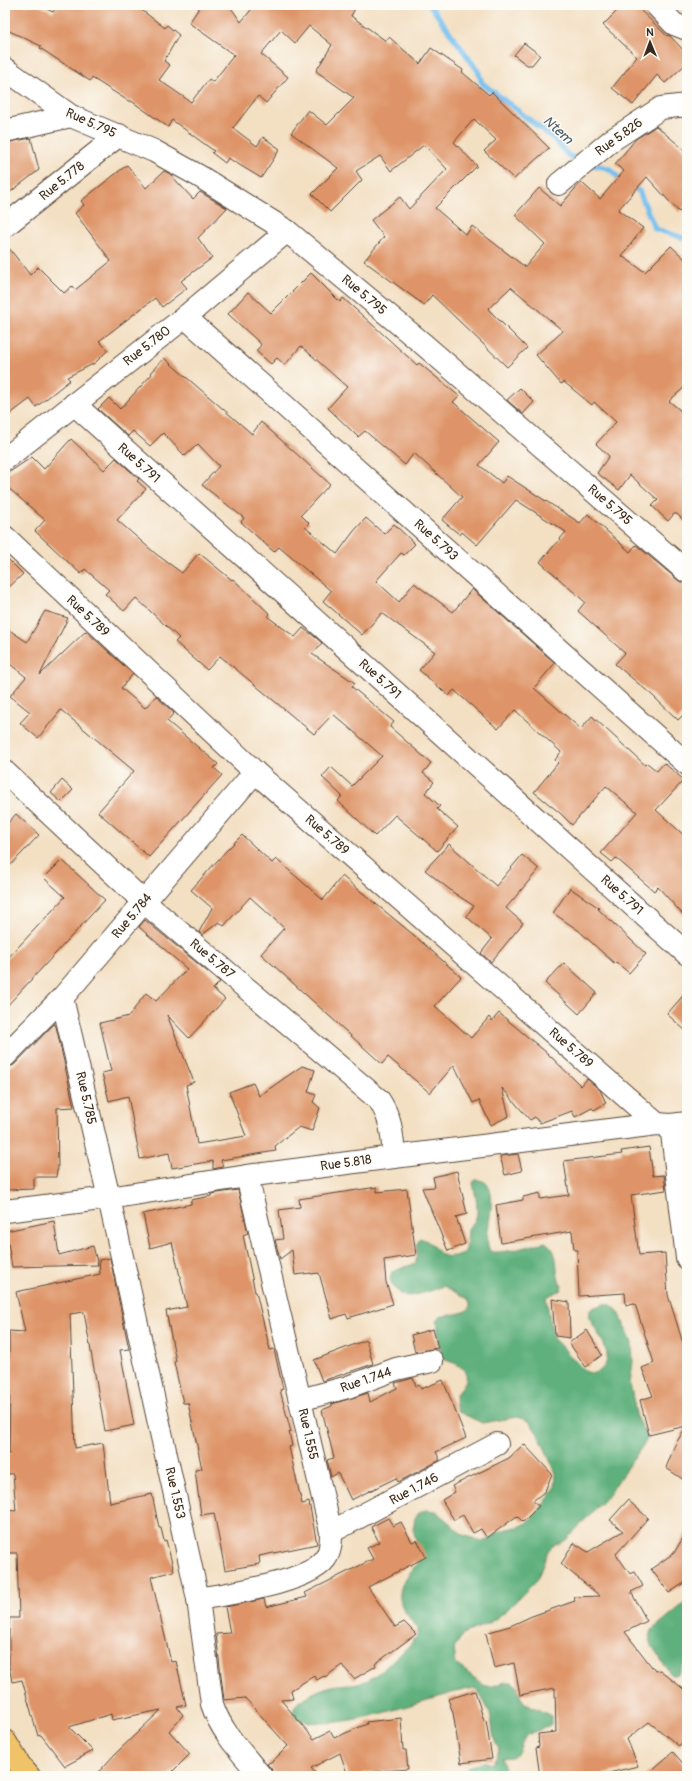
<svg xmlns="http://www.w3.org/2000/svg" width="692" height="1781" font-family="Pangolin,sans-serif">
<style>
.forest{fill:#5fb07d;stroke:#4d6d4e}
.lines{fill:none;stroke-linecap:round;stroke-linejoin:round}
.stream{stroke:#77c0ef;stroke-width:5.5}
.building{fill:#de9467}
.minor-casing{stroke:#574537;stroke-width:24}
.major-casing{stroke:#574537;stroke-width:24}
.minor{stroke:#fff;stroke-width:22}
.major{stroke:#f0c369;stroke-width:22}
.labels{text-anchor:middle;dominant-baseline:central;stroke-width:3;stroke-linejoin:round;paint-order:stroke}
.street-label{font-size:13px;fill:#3b2a1e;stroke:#fdfcf7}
.water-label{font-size:14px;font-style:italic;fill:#505e67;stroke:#fdfcf7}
</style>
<rect width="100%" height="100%" fill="#fdfcf7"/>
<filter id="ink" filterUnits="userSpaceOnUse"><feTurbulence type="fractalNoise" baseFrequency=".025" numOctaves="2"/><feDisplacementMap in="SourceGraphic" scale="8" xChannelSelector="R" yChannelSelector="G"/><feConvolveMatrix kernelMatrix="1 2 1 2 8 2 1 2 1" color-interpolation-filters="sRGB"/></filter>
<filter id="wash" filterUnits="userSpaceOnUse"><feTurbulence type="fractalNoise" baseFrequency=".012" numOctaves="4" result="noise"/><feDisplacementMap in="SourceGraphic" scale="16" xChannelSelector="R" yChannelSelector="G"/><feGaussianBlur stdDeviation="0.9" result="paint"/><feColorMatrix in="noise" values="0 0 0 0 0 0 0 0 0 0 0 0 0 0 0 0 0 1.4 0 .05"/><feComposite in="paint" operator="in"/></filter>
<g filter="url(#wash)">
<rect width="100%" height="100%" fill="#f3dfc2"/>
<g class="forest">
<path d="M476 1179C479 1180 483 1181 485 1182 502 1197 479 1238 491 1252 510 1253 527 1246 545 1242 563 1253 552 1272 562 1286L561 1290 546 1297 553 1338 585 1371C590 1373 593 1374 599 1371 619 1358 596 1333 590 1318 589 1316 590 1312 590 1309L603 1304H610L619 1312 632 1343 633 1361 630 1383 637 1419 648 1438 609 1494 566 1540 553 1546 548 1551 537 1580 506 1611 488 1624 467 1632 461 1637 454 1649 456 1664 485 1686H493L505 1682H512L516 1685 521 1698 525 1703 551 1716V1724C544 1730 535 1730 528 1735 520 1740 522 1752 514 1756 510 1758 505 1757 501 1758L505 1769 499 1776 469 1774 467 1767 485 1762 492 1764 497 1755 499 1749C492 1739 493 1729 491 1718 489 1708 481 1696 475 1688 432 1694 331 1739 295 1717 291 1709 295 1704 302 1700 313 1692 325 1687 338 1685 348 1684 360 1684 368 1680 379 1674 414 1644 418 1634 418 1632 418 1630 418 1628 406 1614 393 1601 404 1581 409 1573 416 1566 421 1558L413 1529 415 1518 419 1513 425 1510 436 1511 463 1535 482 1541 489 1540 500 1531 521 1526 527 1523 538 1512 555 1488 556 1474 554 1468 538 1434 529 1421 517 1417 482 1423 459 1412 456 1407 455 1401 456 1394C465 1384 473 1375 458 1365 452 1361 446 1362 441 1356L437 1321 439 1317C448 1314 478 1315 468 1299L444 1286C435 1289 409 1300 401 1294 398 1292 396 1289 394 1287 390 1282 389 1278 392 1272L416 1263 417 1244 420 1238C434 1242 434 1252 445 1256 447 1257 451 1256 454 1256 470 1257 466 1241 468 1230 469 1225 475 1223 476 1218 479 1207 475 1194 473 1183Z"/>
<path d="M687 1601V1658L679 1673 675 1675H671L649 1641 652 1630Z"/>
</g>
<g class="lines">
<g class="stream">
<path d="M430 5 478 71 482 83 553 138 568 155 579 161"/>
<path d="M591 165C609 167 613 168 622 184"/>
<path d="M630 186 639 191 655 229 687 239"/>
</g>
</g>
<g id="blocks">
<g class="building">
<path d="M5 5H38L53 12 58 5H135L165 28 167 25 179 35 164 61 170 65 159 80 191 102 209 79 213 82 234 55 189 23 201 5H229L241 22 255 5H357L351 16 386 41 389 37 420 64 431 48 463 70 462 72 489 95 492 92 549 148 514 179 484 151 496 140 474 119 454 142 477 166 435 208 466 235 472 226 525 267 545 244 515 215 539 188 560 206 581 182 600 199 624 171 615 164 636 139 656 126 687 152V204L679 212 647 177 618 210 643 228 622 256 645 272 671 246 687 261V385L669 401 687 416V524L677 514H674L668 521 652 506 658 500 630 475 619 490 597 473 609 456 596 444 616 422 594 402 592 405 564 382 561 384 536 355 563 331 511 287 488 309 527 348 507 367 432 295 424 305 364 261 384 237 371 220 400 197 409 209 447 169 424 145 391 171 380 156 356 171 362 180 330 212 312 194 338 168 291 133 308 110 327 125 354 98 316 71 332 45 309 26 295 43 281 30 261 54 288 77 266 103 258 96 233 128 257 146 263 137 280 149 261 178 228 158 225 163 212 153 214 151 172 120 168 127 130 100V102L92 78 90 81 40 48 41 46 5 29Z"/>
<path d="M623 5H635L667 36 668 35 670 36 687 54V63L665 83 657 75 633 105 612 88 637 57 603 25Z"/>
<path d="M524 43 540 55 532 65H527L514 55Z"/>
<path d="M31 138 39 170 5 196V143Z"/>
<path d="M127 165 146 188 164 171 170 174 193 199 200 192 227 208 198 238 212 258 181 281 187 288 162 307 155 298 99 341 108 350 95 363 67 377 70 380 36 407 30 399 5 418V243L30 275 38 267 64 293 72 286 75 290 111 261 75 213 84 205 81 201Z"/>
<path d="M311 273 340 302 343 298 417 365 419 363 459 396 453 402 499 442 479 465 502 483 507 476 580 523 588 514 630 552 636 545 679 581 687 584V711L678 720 652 695 615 664 625 653 578 611 585 602 540 562 566 532 516 500 477 545 462 532 460 535 442 520 462 497 414 453 405 465 365 431 358 437 328 408 347 387 301 346 285 365 277 358 271 364 256 351 261 345 260 343 228 314 248 292 271 313Z"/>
<path d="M164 358 252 434 261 422 330 484 301 515 309 523 305 527 337 554 354 531 366 518 384 534 394 524 415 544 404 555 401 553 376 581 399 602 414 583 453 612 472 589 555 663 534 688 581 729 592 716 645 765 647 763 657 771 664 763 684 780 656 810 687 838V919L658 887 654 891 616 858 612 862 601 853 637 812 606 786 572 825 560 813 534 792 558 763 555 760 561 752 515 710 498 729 454 690 449 696 419 670 435 652 382 613 362 635 323 601 331 591 279 547 274 552 241 522 244 518 202 485 219 466 198 444 185 456 163 433 150 446 133 431 128 436 98 409 109 398 120 409 152 374 150 373Z"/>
<path d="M520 388 534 402 523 414 507 400Z"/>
<path d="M71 439 104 470 116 458 139 479 137 481 146 489 117 520 156 554 182 573 199 553 232 580 233 579 270 614 268 617 295 637 303 628 315 637 322 643 312 654 355 683 352 687 394 722 390 727 431 763 423 773 434 782 425 793 440 806 437 809 458 827 437 851 395 815 375 836 338 801 342 796 322 777 331 767 352 786 382 756 333 714 314 734 220 656 207 670 175 642 179 638 136 598 124 611 105 594 109 590 85 569 81 574 35 531 45 520 5 485V475L32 457 44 469Z"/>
<path d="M5 556 23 574 5 591Z"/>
<path d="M45 611 68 618 40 675 86 631 133 674 121 688 145 708 156 696 174 713 167 721 218 764 214 768 222 775 149 857 98 812 134 771 61 710 38 738 20 723 30 712 10 696 26 677 5 660V627L27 642Z"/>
<path d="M62 780 73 790 61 802 51 793Z"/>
<path d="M16 814 39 835 5 871V826Z"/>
<path d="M242 835 272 863 276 859 323 900 342 876 415 936 461 977 435 1006 471 1038 489 1017 492 1021 499 1013 547 1053 581 1086 587 1079 600 1090 606 1103 594 1110 592 1108 575 1117 572 1111 540 1123 535 1117 530 1120 502 1088 509 1116 491 1125 479 1100 473 1103 454 1065 430 1093 388 1057 382 1064 261 954 284 928 250 897 224 926 219 922 202 935 199 932 212 908 191 890 226 851Z"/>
<path d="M449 844 496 886 522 855 539 869 506 908 523 923 491 962 481 953 492 939 466 916 474 906 454 893 425 870Z"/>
<path d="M62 860 105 900 5 1008V961L65 897 44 878Z"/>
<path d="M570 888 599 908 598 909 646 954 629 973 616 962 615 964 578 930 553 913Z"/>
<path d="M145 920 220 982 213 989 225 999 189 1038 167 1015 194 1082 186 1085 197 1144 246 1136 229 1092 253 1083 259 1096 302 1066 315 1070 308 1092 316 1095 313 1102 320 1108 312 1131 299 1127 275 1146 276 1151 221 1160 223 1167 213 1169V1161L172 1168 169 1153 140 1159 128 1096 109 1101 102 1073 111 1071 100 1023 129 1016 146 993 156 1001 187 969 139 927Z"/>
<path d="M564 963 597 993 579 1014 545 983Z"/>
<path d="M687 991V1032L667 1014Z"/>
<path d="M54 1024 56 1026 74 1107 57 1108 58 1170H57L56 1177H34V1189L5 1190V1068L14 1065Z"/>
<path d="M649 1147 653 1176 664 1175 666 1190 631 1195 639 1255 665 1253 668 1295 687 1356V1482L666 1468 674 1447 686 1426 649 1435 640 1400 653 1396 642 1368 654 1363 635 1304 626 1305 625 1293 579 1296 577 1250H574L572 1231 501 1243 496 1205 523 1200V1197L540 1193V1199L569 1195 564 1161 622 1154 621 1151Z"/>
<path d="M518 1154 522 1171 505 1175 500 1156Z"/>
<path d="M457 1171 467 1214 456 1217 465 1244 448 1251 422 1188 435 1187 433 1177Z"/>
<path d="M377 1187V1192L407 1189 416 1255 384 1260 386 1282 393 1304 348 1318 346 1314 332 1319 319 1273 311 1274V1273L295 1275 292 1250 280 1259 275 1240 283 1239 279 1210 300 1207 299 1199Z"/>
<path d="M238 1190 248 1233 243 1235 255 1292H256L270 1350 274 1349 283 1389 280 1390 291 1432H289L292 1446 289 1447 302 1504 309 1502 317 1544 259 1556 260 1564 225 1570 214 1513 201 1515 195 1470 202 1469 188 1403H183L174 1362 176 1361 166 1311 187 1307 172 1242 150 1248 143 1214 191 1204V1200L211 1196V1194Z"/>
<path d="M54 1221 59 1255 93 1246 98 1265 12 1267 6 1231Z"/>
<path d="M110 1258 129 1349 120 1350 134 1425 105 1431 84 1312 70 1314 75 1448 103 1443 110 1503 152 1494 159 1528H161L164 1541 166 1540 174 1571 151 1577 171 1662 176 1661 186 1705 177 1707 183 1715 169 1731 190 1754 168 1776H95L115 1754 161 1710 112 1720 111 1714 69 1727 93 1751 65 1766 41 1735 38 1736 22 1680 12 1682 9 1666V1618H19L17 1553H6L7 1510 16 1511 13 1474H5V1454H9L10 1385H5V1358H9V1331L25 1332 16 1292 100 1274 99 1260Z"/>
<path d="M552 1299 569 1302 570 1338 555 1336Z"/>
<path d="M433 1329 438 1348 415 1352 411 1335Z"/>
<path d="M587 1330 602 1355 586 1367 569 1343Z"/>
<path d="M366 1340 373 1364 322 1381 314 1360Z"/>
<path d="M413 1378 416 1386 419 1385 421 1389 443 1380 466 1438 436 1452 440 1460 398 1482 396 1478 351 1500 338 1473 331 1477 327 1460 334 1458 322 1410 332 1406V1404L368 1393 370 1402 397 1388 395 1383Z"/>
<path d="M524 1444 552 1474 545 1491 533 1501 539 1506 523 1522 517 1516 487 1538 481 1529 473 1533 463 1515 454 1520 442 1500 455 1492 452 1486 509 1458Z"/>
<path d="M628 1500 648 1518 616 1554 630 1574 635 1572 643 1586 631 1592 647 1621 625 1632 655 1671 660 1670 687 1692V1736L679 1746 649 1722 627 1739 638 1766 596 1776H540L536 1748 539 1747 538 1734 556 1732 555 1688 520 1695 514 1663 494 1668 486 1633 510 1626 532 1616 575 1601 574 1597 600 1596 561 1564 574 1543 588 1552 623 1531 610 1520Z"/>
<path d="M388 1518 393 1526 401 1522 412 1542 417 1540 426 1557 368 1587 395 1627 404 1622 416 1634 375 1664 376 1666 354 1679 342 1665 325 1677 324 1676 317 1680 314 1676 291 1690 293 1699 281 1700 314 1739 330 1731 334 1738 367 1724 366 1722 401 1718 403 1750H406L408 1769 363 1773 364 1776H348L340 1753 311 1768 318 1776H273L271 1768 267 1764 274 1760 288 1746 245 1698 224 1700 216 1634 230 1633 225 1607 264 1599 266 1607 307 1597 305 1593 373 1559 367 1548 379 1542 371 1527Z"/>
<path d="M687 1531V1581L669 1593 651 1569 674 1553Z"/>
<path d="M475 1691 484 1721 486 1720 492 1759 461 1763 453 1713 448 1699Z"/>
<path d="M673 1752 687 1768V1776H645Z"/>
</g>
</g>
</g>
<g filter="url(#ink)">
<use href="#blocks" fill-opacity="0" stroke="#574537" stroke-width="1"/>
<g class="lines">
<g class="minor-casing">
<g id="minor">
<path d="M656 5 674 24 687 29"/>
<path d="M5 69 71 116 154 151 199 176 287 231 422 343 687 572"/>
<path d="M5 131 71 116"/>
<path d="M559 184 612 140 661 108 687 105"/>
<path d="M5 226 119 135"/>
<path d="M185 317 687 764"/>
<path d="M74 404 687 954"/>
<path d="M5 459 185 317 287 231"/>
<path d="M5 537 255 772 657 1124"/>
<path d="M5 772 144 902 379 1100C392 1120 392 1134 394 1157"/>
<path d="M62 998 109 1198 198 1599 212 1704C221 1732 242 1753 261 1776"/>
<path d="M5 1056 62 998 255 772"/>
<path d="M671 1125 687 1258"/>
<path d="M5 1211 109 1198 247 1176 394 1157 657 1124 671 1125 687 1123"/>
<path d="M300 1400 348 1387 396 1369 432 1361"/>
<path d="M331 1532 497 1444"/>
<path d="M198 1599C226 1594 315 1582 327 1556 331 1549 331 1540 331 1532L247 1176"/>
</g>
</g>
<g class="major-casing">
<path id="major" d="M5 1741 21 1767 29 1776"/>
</g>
<use href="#minor" class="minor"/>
<use href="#major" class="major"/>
</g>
</g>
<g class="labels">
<g class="street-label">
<text transform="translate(91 123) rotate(24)">Rue 5.795</text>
<text transform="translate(619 137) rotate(-36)">Rue 5.826</text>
<text transform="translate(62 181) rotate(-39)">Rue 5.778</text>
<text transform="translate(364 295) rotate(40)">Rue 5.795</text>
<text transform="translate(147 346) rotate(-38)">Rue 5.780</text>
<text transform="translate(139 463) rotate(42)">Rue 5.791</text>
<text transform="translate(610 505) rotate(41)">Rue 5.795</text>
<text transform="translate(436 540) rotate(42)">Rue 5.793</text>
<text transform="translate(88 616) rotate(43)">Rue 5.789</text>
<text transform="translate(380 679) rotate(42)">Rue 5.791</text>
<text transform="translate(327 835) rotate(41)">Rue 5.789</text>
<text transform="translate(622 895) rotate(42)">Rue 5.791</text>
<text transform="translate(132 916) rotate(-50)">Rue 5.784</text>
<text transform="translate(212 959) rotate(40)">Rue 5.787</text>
<text transform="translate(571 1048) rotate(41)">Rue 5.789</text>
<text transform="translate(86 1098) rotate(77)">Rue 5.785</text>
<text transform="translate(346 1163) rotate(-8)">Rue 5.818</text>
<text transform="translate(366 1380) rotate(-19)">Rue 1.744</text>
<text transform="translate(308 1434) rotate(77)">Rue 1.555</text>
<text transform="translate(414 1489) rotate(-28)">Rue 1.746</text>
<text transform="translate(175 1493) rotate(77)">Rue 1.553</text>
</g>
<g class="water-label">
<text transform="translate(558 130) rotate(42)">Ntem</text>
</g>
</g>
<rect width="692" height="1781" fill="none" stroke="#fdfcf7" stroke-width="20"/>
<g transform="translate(650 42) rotate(359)" stroke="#fdfcf7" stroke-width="3" paint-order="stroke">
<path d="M0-3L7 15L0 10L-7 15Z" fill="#3b2a1e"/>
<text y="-6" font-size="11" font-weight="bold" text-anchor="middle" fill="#3b2a1e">N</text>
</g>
</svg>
